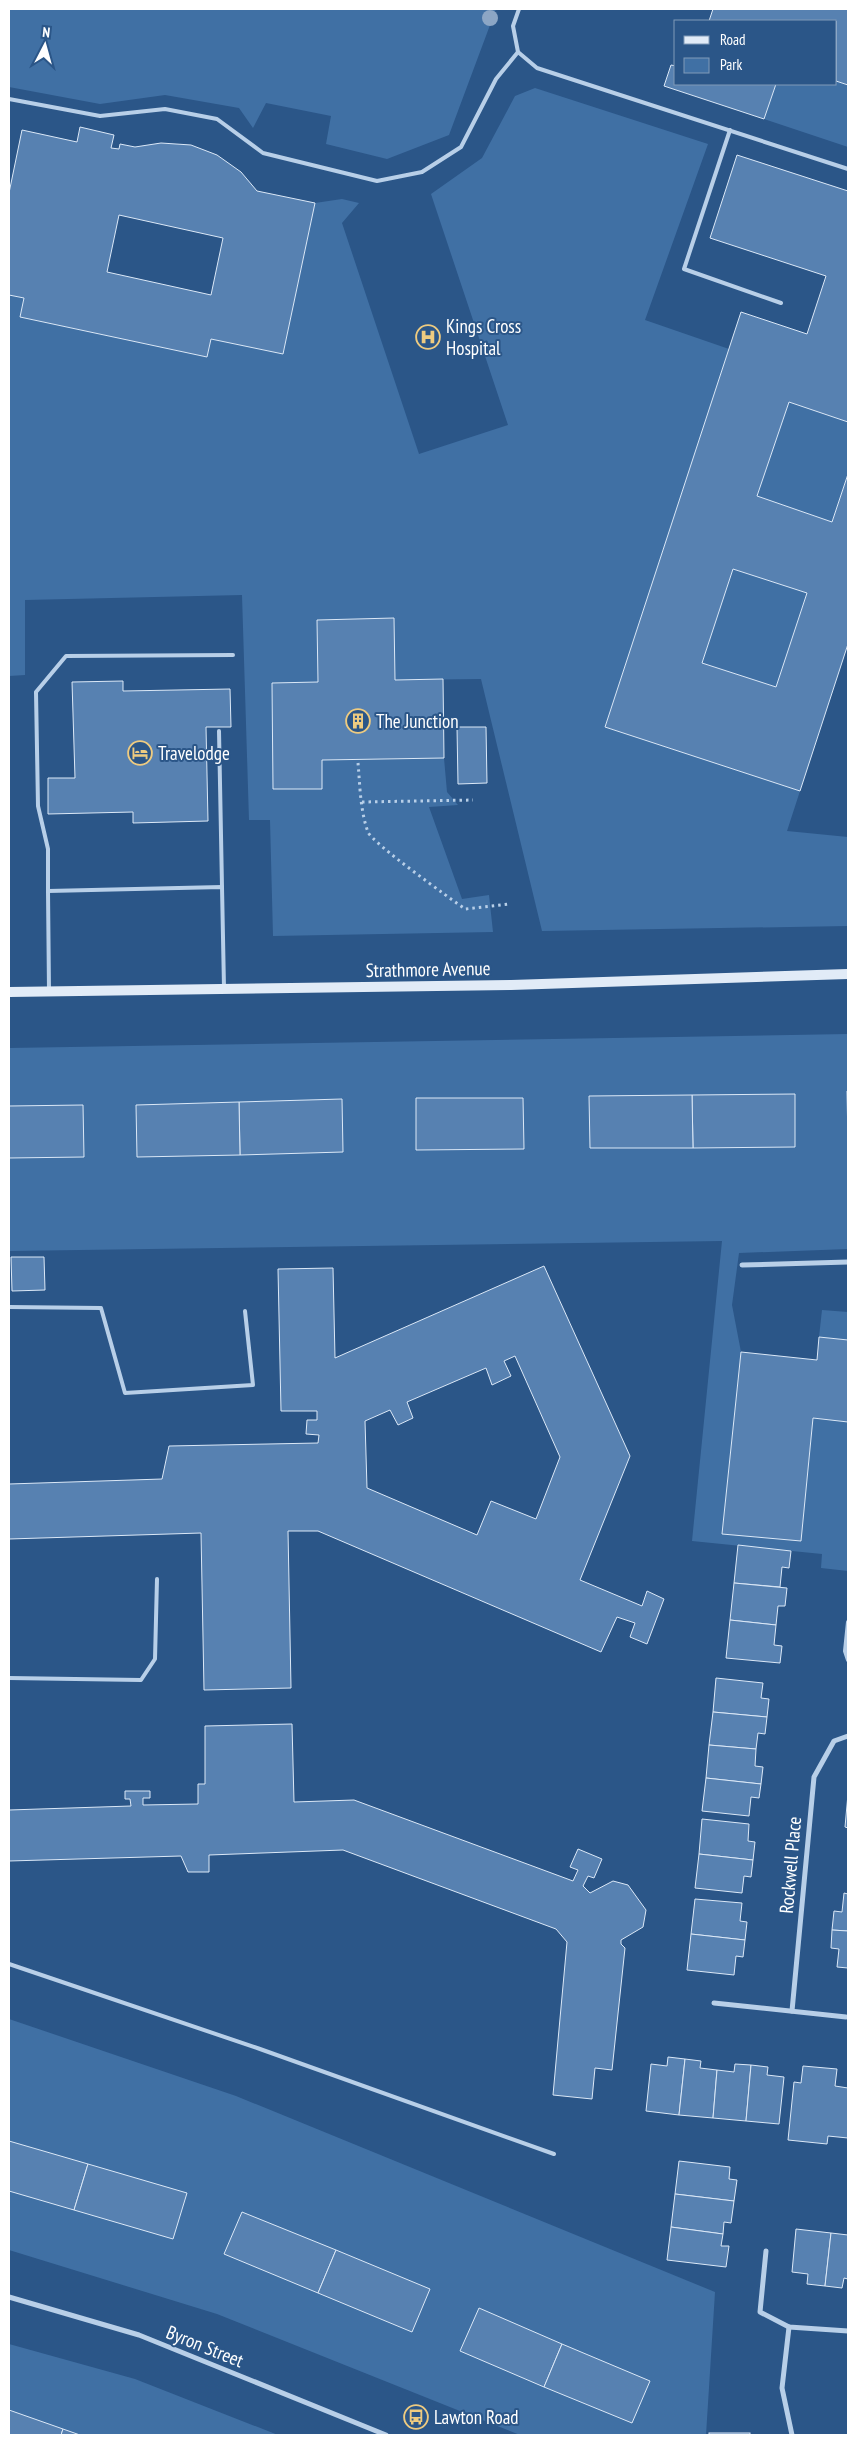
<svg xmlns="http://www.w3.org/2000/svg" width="857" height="2444" font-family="'PT Sans Narrow',sans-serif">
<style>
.green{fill:#4070a4}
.building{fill:#5781b1;stroke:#dbe8f7;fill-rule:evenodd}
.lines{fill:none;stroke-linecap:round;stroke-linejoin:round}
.path{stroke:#b8cfe8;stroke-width:3;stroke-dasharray:2.5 4;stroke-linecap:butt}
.lane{stroke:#b8cfe8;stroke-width:4}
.street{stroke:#b8cfe8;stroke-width:5}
.secondary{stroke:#e1ebf7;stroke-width:10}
.tree{fill:#8ca6c5}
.labels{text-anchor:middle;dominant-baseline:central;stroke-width:4;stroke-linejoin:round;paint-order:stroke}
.poi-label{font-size:19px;fill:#fff;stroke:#2b5688;text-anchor:start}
.street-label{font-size:19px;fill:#fff;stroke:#2b5688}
</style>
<rect width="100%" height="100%" fill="#2b5688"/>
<g class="green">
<path d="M9 9H496L449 135 387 159 326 144 331 116 266 103 253 128 239 108 165 95 100 104 9 87Z"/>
<path d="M836 81 848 85V147L764 119 776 84H836Z"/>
<path d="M535 88 708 144 645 320 729 349 605 727 800 791 787 831 848 837V926L542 931 481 679 395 680 394 618 317 620 318 682 272 684 273 789H322V760L444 758 447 792 458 805 429 807 462 899 489 895 493 932 273 936 270 820H249L242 595 25 600V675L9 676V295L24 298 20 317 207 357 211 339 283 354 315 203 342 199 359 203 342 223 419 454 508 425 431 194 482 158 515 96Z"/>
<path d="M789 402 848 422V474L832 522 757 496Z"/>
<path d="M733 569 807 593 776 687 702 663Z"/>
<path d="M848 1034V1249L739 1253 732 1305 741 1352 722 1533 801 1541 813 1418 848 1422V1571L821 1568 822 1554 692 1541 722 1241 9 1251V1048Z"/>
<path d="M822 1310 848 1312V1340L819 1337Z"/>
<path d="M9 2019 236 2096 715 2292 706 2435H520L217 2314 9 2250Z"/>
<path d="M9 2344 135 2379 278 2435H9Z"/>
</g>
<g class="building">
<path d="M713 9H848V85L836 81V21H709Z"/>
<path d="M671 65 676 66V84H776L764 119 664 86Z"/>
<path d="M80 127 114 135 111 148 119 149 120 144 135 147 161 143 191 145 217 155 241 172 257 191 315 203 283 354 211 339 207 357 20 317 24 298 9 295V193L22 130 77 142ZM119 215 223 238 211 295 107 272Z"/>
<path d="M737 155 848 191V422L789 402 757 496 832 522 848 474V644L800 791 605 727 741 312 807 334 826 276 710 238ZM733 569 807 593 776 687 702 663Z"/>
<path d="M394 618 395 680 443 679 444 758 322 760V789H273L272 683 318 682 317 620Z"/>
<path d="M123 681V691L230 689 231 727H206L208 821 133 823V812L48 814V778H75L72 682Z"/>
<path d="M457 727H486L487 783 458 784Z"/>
<path d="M847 1091H848V1143Z"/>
<path d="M795 1094V1147L693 1148 692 1095Z"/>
<path d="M692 1095 693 1148H590L589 1096Z"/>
<path d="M416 1098H523L524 1149 416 1150Z"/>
<path d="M342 1099 343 1152 240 1155 239 1102Z"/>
<path d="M239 1102 240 1155 137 1157 136 1105Z"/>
<path d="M83 1105 84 1157 9 1158V1106Z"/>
<path d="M11 1257H44L45 1290 12 1291Z"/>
<path d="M544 1266 630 1456 580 1580 642 1606 647 1591 664 1599 647 1644 630 1637 635 1623 617 1617 601 1652 318 1531H288L291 1688 204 1690 201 1533 9 1539V1484L162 1479 169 1446 318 1443 319 1435 306 1434 307 1420H317V1411H281L278 1269 333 1268 335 1358ZM515 1356 560 1457 536 1519 491 1501 477 1535 367 1488 365 1421 390 1410 398 1425 413 1418 407 1402 486 1368 492 1385 511 1376 504 1361Z"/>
<path d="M819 1337 848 1340V1422L813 1418 801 1541 722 1534 741 1352 817 1360Z"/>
<path d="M738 1545 791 1551 789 1568 782 1567 780 1587 734 1583Z"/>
<path d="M734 1583 787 1588 785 1606H778L776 1625 730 1620Z"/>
<path d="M730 1620 776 1625 774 1645 782 1646 780 1663 726 1658Z"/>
<path d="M716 1678 763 1683 761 1698 769 1699 767 1717 713 1712Z"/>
<path d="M713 1712 767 1717 765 1734 758 1733 756 1749 709 1745Z"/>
<path d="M292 1724 294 1802 354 1800 573 1881 578 1870 570 1867 578 1849 602 1859 594 1878 588 1876 583 1886 590 1893 613 1881 628 1885 646 1910 643 1927 621 1940V1944L625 1948 612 2070 595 2068 592 2099 553 2095 567 1942 556 1929 343 1850 209 1855V1872H188L181 1856 9 1861V1810L131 1806 130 1799H125V1791H150V1798H143V1805L198 1804V1784H205V1726Z"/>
<path d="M709 1745 756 1749 755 1766 763 1767 761 1784 706 1778Z"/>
<path d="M706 1778 761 1784 759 1798 751 1797 749 1816 702 1811Z"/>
<path d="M848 1794V1828L845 1827Z"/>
<path d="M702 1819 749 1824 748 1841 755 1842 753 1860 699 1854Z"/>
<path d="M699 1854 753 1860 751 1877 744 1876 742 1893 695 1888Z"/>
<path d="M844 1893 848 1894V1931L832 1930 834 1911 842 1912Z"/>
<path d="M695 1899 742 1903 740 1921 747 1922 745 1940 691 1934Z"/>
<path d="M832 1930 848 1931V1968L837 1967 839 1949 831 1948Z"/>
<path d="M691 1934 745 1940 743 1957 736 1956 734 1975 687 1970Z"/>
<path d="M668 2057 685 2059 679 2115 646 2111 651 2064 667 2066Z"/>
<path d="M685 2059 701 2061 700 2068 717 2070 713 2118 679 2115Z"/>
<path d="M735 2064 751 2065 746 2121 713 2118 717 2070 734 2072Z"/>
<path d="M751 2065 768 2067 767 2075 784 2077 779 2124 746 2121Z"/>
<path d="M803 2066 837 2069 835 2086 848 2088V2138L828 2136 827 2144 788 2140 794 2082 801 2083Z"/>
<path d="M9 2141 88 2164 74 2210 9 2191Z"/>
<path d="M679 2161 730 2167 729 2179 737 2180 734 2201 675 2194Z"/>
<path d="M88 2164 187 2193 173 2239 74 2210Z"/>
<path d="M675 2194 734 2201 731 2223 724 2222 723 2234 671 2227Z"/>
<path d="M242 2212 336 2250 318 2293 224 2254Z"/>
<path d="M671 2227 723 2234 721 2246H729L726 2267 667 2260Z"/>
<path d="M796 2229 831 2233 825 2286 807 2284 808 2274 792 2272Z"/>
<path d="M831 2233 848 2235V2279L844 2278 842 2288 825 2286Z"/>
<path d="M336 2250 430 2289 412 2332 318 2293Z"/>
<path d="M479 2308 562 2344 544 2387 460 2351Z"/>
<path d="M562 2344 650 2381 632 2423 544 2387Z"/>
<path d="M9 2410 63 2429 61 2435H9Z"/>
<path d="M63 2429 80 2435H61Z"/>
<rect x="709" y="2433" width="41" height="2"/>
</g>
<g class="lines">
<g class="path">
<path d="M358 763C360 785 360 810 368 832 372 843 451 899 465 909L509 904"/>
<path d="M362 802 473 800"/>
</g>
<g class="lane">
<path d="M519 9 513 26 518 52 537 68 848 169"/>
<path d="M9 99 100 116 165 109 217 119 263 153 377 181 422 172 461 147 496 79 518 52"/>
<path d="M730 130 684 269 781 303"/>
<path d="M219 731 222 887"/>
<path d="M48 891V849L38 806 36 692 66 656 233 655"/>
<path d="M49 991 48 891 222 887 224 988"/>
<path d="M9 1307 101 1308 125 1393 253 1385 245 1311"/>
<path d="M848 1622 845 1651 848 1660"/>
<path d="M9 1678 141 1680 155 1659 157 1579"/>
<path d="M9 1964 260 2049 554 2154"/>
</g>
<g class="street">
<path d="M742 1265 848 1262"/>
<path d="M714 2003 846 2017"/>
<path d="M792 2011 814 1777 834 1741 848 1736"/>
<path d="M766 2251 760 2312 789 2327 848 2331"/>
<path d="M9 2297 139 2335 386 2435"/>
<path d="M789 2327 782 2388 792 2435"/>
</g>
<path class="secondary" d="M9 992 511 985 848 974"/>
</g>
<circle class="tree" cx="490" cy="18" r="8"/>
<defs>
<g id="hospital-ring" transform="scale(1.25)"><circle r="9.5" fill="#2b5688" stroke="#eecb80" stroke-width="1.5"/><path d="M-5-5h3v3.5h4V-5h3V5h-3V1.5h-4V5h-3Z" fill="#eecb80"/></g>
<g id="building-ring" transform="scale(1.25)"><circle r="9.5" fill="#2b5688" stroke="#eecb80" stroke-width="1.5"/><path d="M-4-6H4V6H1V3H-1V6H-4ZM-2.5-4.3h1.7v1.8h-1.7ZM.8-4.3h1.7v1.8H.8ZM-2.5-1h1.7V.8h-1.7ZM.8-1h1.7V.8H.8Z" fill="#eecb80"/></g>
<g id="hotel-ring" transform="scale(1.25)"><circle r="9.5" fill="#2b5688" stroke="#eecb80" stroke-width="1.5"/><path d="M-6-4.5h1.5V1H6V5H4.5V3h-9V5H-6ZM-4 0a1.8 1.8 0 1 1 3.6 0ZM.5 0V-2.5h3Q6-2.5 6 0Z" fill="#eecb80"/></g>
<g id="bus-ring" transform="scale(1.25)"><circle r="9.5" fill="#2b5688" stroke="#eecb80" stroke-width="1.5"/><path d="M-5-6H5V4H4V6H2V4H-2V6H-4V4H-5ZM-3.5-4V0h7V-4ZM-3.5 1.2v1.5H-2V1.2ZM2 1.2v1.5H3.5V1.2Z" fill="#eecb80"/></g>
</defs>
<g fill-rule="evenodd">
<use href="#hospital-ring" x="428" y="337"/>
<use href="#building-ring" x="358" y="721"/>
<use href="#hotel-ring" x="140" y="753"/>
<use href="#bus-ring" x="416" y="2417"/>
</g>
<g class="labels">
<g class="poi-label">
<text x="446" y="326">Kings Cross<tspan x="446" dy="22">Hospital</tspan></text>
<text x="376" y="721">The Junction</text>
<text x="158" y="753">Travelodge</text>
<text x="434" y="2417">Lawton Road</text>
</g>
<g class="street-label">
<text transform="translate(428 969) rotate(-1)">Strathmore Avenue</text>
<text transform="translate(790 1865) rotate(-85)">Rockwell Place</text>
<text transform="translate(205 2346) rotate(22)">Byron Street</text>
</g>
</g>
<rect width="857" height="2444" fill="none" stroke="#ffffff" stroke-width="20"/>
<rect x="674" y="20" width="162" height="65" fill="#2b5688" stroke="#809ab8"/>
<rect x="684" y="36" width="25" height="8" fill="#e1ebf7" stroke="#809ab8"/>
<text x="720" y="45" font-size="15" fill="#ffffff">Road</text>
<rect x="684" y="58" width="25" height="15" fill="#4070a4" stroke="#809ab8"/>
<text x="720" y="70" font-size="15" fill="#ffffff">Park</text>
<g transform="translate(45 45) rotate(6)" stroke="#2b5688" stroke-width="4" paint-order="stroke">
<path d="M0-4L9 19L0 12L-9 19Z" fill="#ffffff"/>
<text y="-8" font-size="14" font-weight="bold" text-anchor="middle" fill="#ffffff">N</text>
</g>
</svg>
